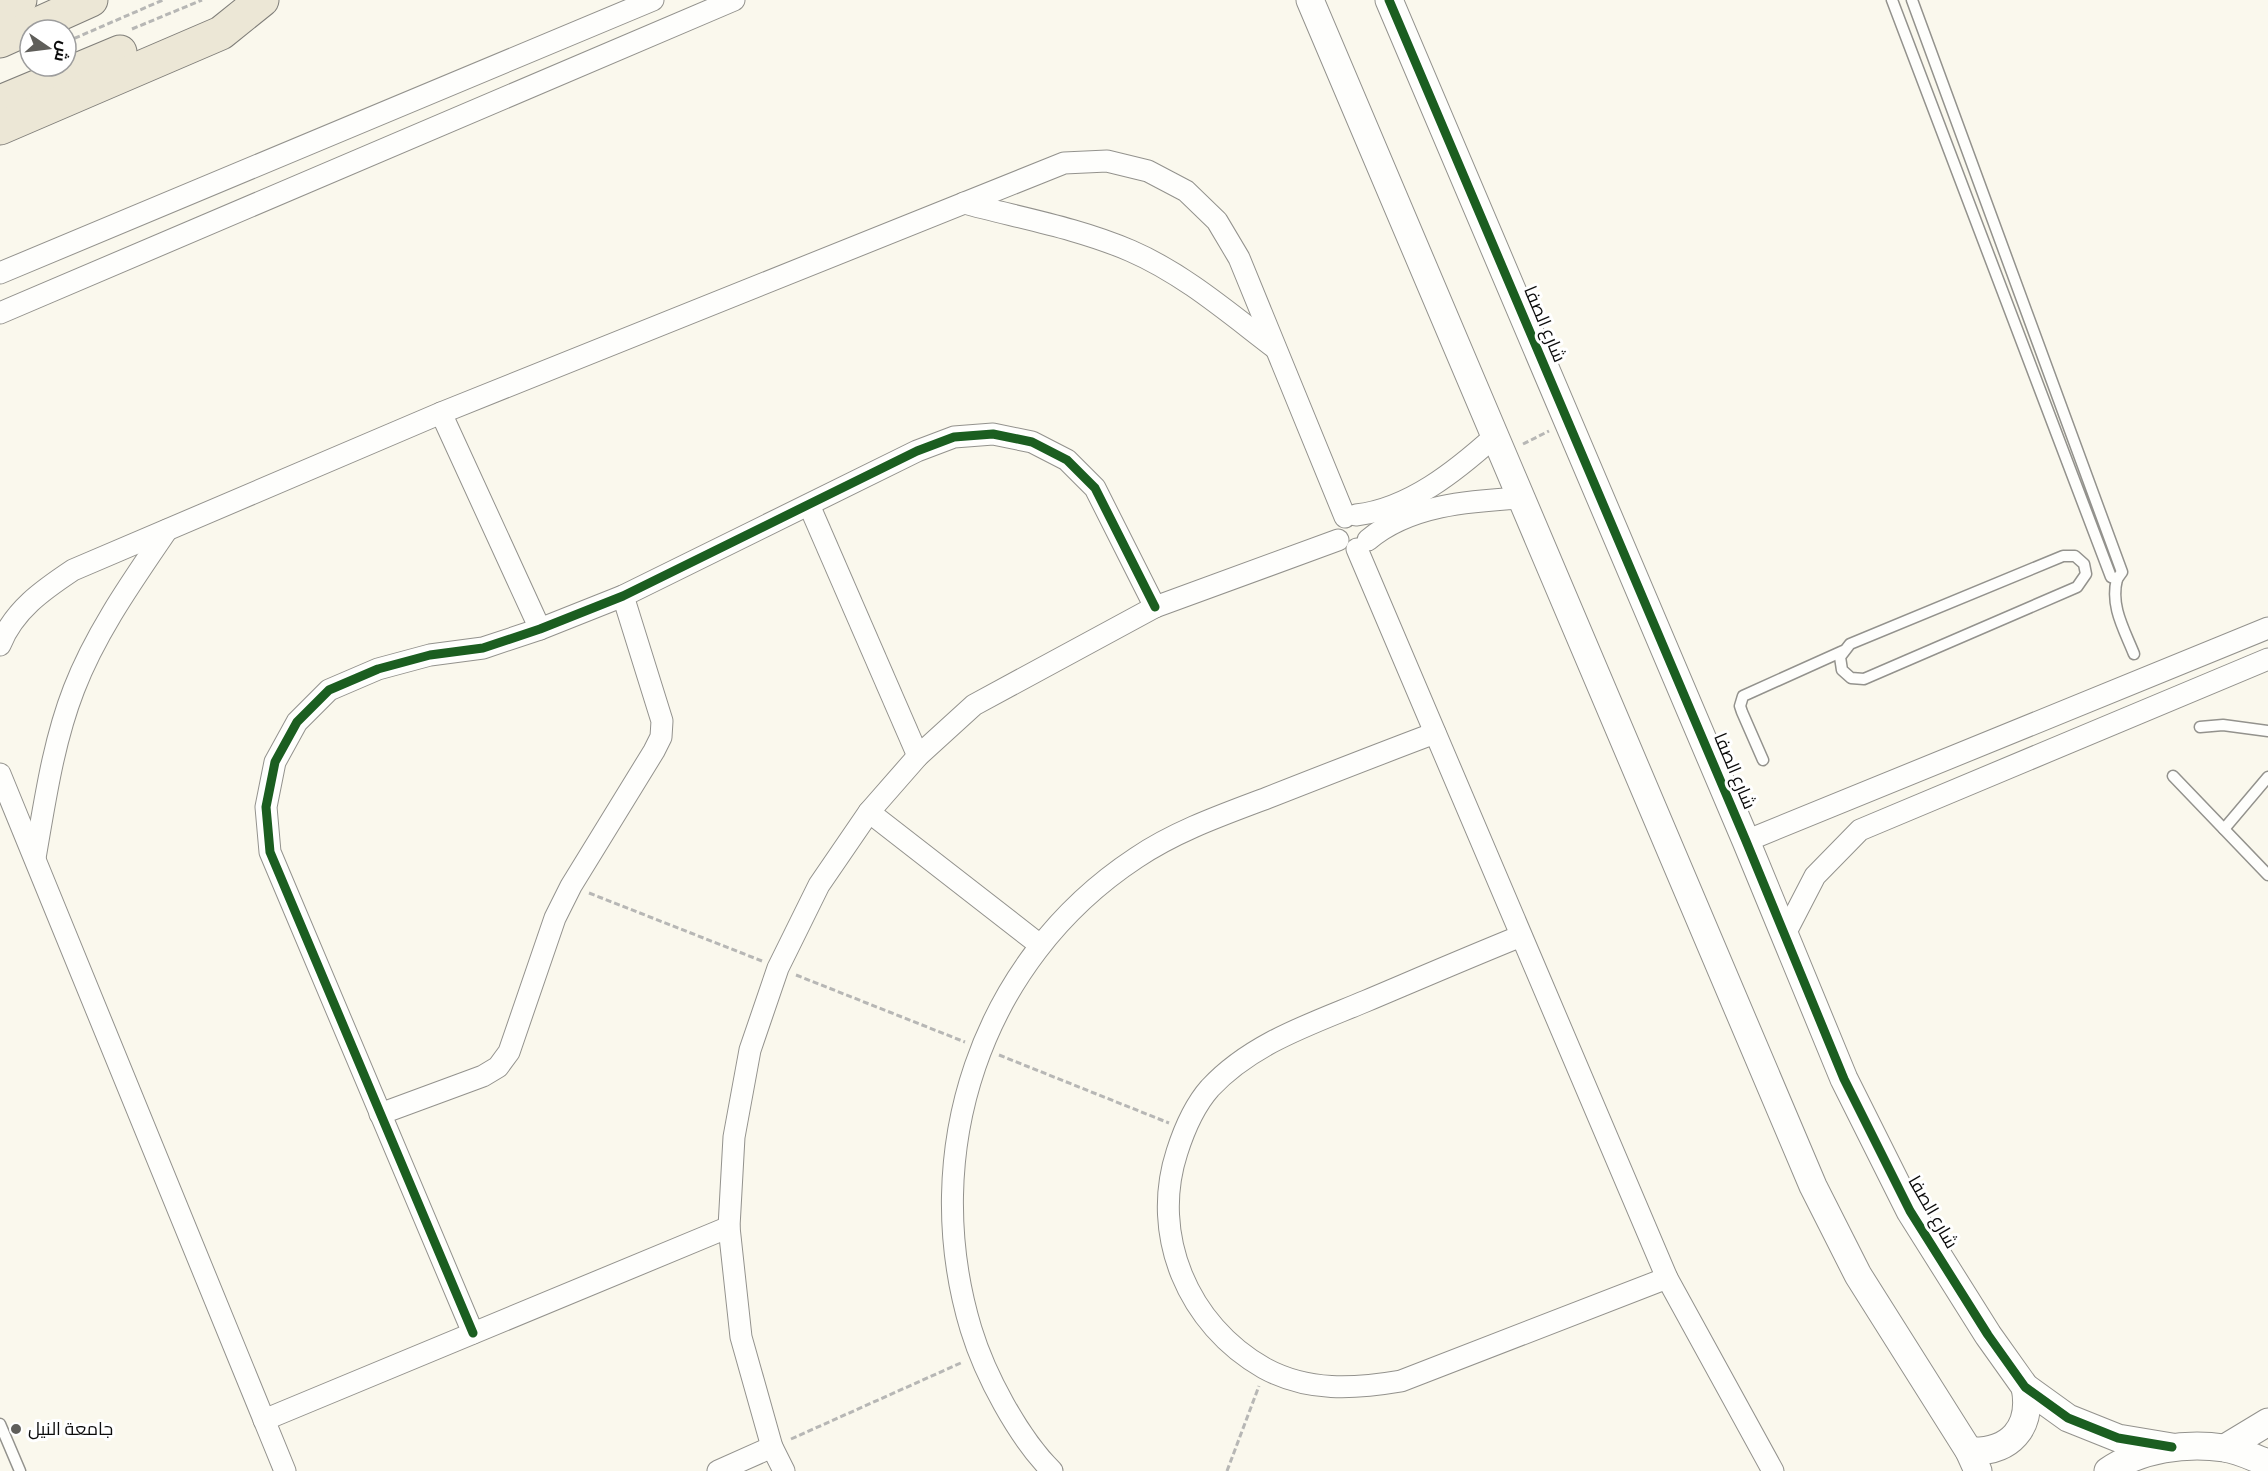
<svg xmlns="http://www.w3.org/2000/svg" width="2268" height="1471" font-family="Bitter,Cairo,serif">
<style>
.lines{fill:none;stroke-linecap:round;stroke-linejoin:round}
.service-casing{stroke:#93928d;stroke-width:13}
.minor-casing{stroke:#93928d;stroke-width:23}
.tertiary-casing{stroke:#93928d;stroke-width:29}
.primary-casing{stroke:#807f7a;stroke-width:35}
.path{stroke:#b7b7b5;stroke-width:3;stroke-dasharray:6 3;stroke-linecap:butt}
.service{stroke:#fefefc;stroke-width:10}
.minor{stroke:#fefefc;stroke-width:21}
.tertiary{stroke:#fefefc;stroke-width:27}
.primary{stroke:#ece7d6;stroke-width:33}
.cycleway-casing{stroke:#fff;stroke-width:13}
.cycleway{stroke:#1b5e20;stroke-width:9}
.poi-dot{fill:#5f5e5a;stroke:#fff;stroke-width:2}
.labels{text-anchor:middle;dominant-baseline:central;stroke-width:6;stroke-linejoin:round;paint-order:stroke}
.street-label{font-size:18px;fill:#0b0b0b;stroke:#fff}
.poi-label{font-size:18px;fill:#0b0b0b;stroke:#fff;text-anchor:start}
</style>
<rect width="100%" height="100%" fill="#faf8ed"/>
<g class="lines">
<g class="service-casing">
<g id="service">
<path d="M1892 0 2111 577 2117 579 2122 572 1912 0"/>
<path d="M2063 556H2075L2084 564 2086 574 2077 587 1864 679 1851 678 1842 670 1840 657 1850 644Z"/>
<path d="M2117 579C2110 606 2124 629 2134 654"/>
<path d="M2200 727 2223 725 2268 731"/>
<path d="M1763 760 1742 712 1740 706 1743 696 1843 651"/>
<path d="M2173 776 2268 875"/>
<path d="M2224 829 2268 777"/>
<path d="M0 1424 20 1471"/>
</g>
</g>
<g class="minor-casing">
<g id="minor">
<path d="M964 203C1020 218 1078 228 1131 251 1184 274 1229 313 1275 348"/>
<path d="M0 273 653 0"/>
<path d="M0 313 734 0"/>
<path d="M441 413 540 629"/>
<path d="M809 505 918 756"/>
<path d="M1356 515C1409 509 1456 471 1495 436"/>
<path d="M1368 540C1409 505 1469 501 1521 498"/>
<path d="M1357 549 1667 1278 1773 1471"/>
<path d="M0 645C14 610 43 590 73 570L441 413 1064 163 1107 161 1148 171 1186 191 1217 221 1239 258 1345 517"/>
<path d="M0 774 285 1471"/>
<path d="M869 812 1040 945"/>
<path d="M1746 841 2268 628"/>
<path d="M35 858C45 801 53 743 74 689 96 632 133 580 167 530"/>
<path d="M1785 934 1815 876 1860 830 2268 659"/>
<path d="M1521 936C1469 957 1418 979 1366 1001 1311 1024 1252 1043 1210 1088 1194 1106 1184 1130 1177 1152 1150 1235 1188 1325 1264 1368 1308 1392 1354 1389 1401 1381L1667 1278"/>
<path d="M380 1114 483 1076 498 1067 509 1052 555 918 571 886 654 751 661 737 662 721 623 596"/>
<path d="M473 1333 270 852 266 807 275 762 297 722 329 690 378 669 430 655 483 648 540 629 623 596 917 451 954 437 993 434 1032 442 1067 460 1095 488 1155 607"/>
<path d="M264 1420 729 1227"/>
<path d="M718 1471 772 1447"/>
<path d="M784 1471 772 1447 741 1337 729 1227 734 1137 750 1050 778 968 819 885 869 812 918 756 974 705 1155 607 1338 540"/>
<path d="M1052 1471C1018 1437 985 1375 971 1329 918 1153 980 961 1136 858 1176 831 1222 815 1267 798 1323 776 1379 754 1435 733"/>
</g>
</g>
<g class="tertiary-casing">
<g id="tertiary">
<path d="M1310 0 1813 1186 1858 1275 1969 1451 1978 1471"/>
<path d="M1389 0 1746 841 1844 1079 1910 1211 1988 1335 2025 1387 2068 1418 2118 1438 2172 1447"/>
<path d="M2225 1448 2268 1422"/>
<path d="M1969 1451C2010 1453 2033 1428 2025 1387"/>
<path d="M2108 1471C2140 1449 2186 1442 2224 1448 2239 1450 2254 1458 2268 1463"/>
</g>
</g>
<g class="primary-casing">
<g id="primary">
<path d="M0 8 20 0"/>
<path d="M0 41 91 0"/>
<path d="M0 102 120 52"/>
<path d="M0 128 221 33 262 0"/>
</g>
</g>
<g class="path">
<path d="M132 29 202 0"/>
<path d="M66 42 163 0"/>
<path d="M1523 444 1549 431"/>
<path d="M589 893 762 961"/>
<path d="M796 975 965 1042"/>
<path d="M999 1055 1169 1123"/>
<path d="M791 1439 963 1362"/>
<path d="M1227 1471 1259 1386"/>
</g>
<use href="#service" class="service"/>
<use href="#minor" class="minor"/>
<use href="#tertiary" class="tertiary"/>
<use href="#primary" class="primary"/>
<g class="cycleway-casing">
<g id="cycleway">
<path d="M1389 0 1746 841 1844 1079 1910 1211 1988 1335 2025 1387 2068 1418 2118 1438 2172 1447"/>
<path d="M473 1333 270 852 266 807 275 762 297 722 329 690 378 669 430 655 483 648 540 629 623 596 917 451 954 437 993 434 1032 442 1067 460 1095 488 1155 607"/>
</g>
</g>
<use href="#cycleway" class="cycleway"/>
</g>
<circle class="poi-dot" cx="16" cy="1429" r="6"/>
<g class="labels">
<g class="street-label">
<text transform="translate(1545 324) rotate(67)">شارع الصفا</text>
<text transform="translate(1735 771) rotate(67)">شارع الصفا</text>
<text transform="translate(1933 1212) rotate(60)">شارع الصفا</text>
</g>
<g class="poi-label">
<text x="28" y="1429">جامعة النيل</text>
</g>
</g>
<g transform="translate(48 48) rotate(104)"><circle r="28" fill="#ffffff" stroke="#9d9d9d" stroke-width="1.5"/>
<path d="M0-4.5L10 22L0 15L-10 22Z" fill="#5f5e5a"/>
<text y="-9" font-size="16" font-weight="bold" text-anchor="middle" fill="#0b0b0b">ش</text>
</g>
</svg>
